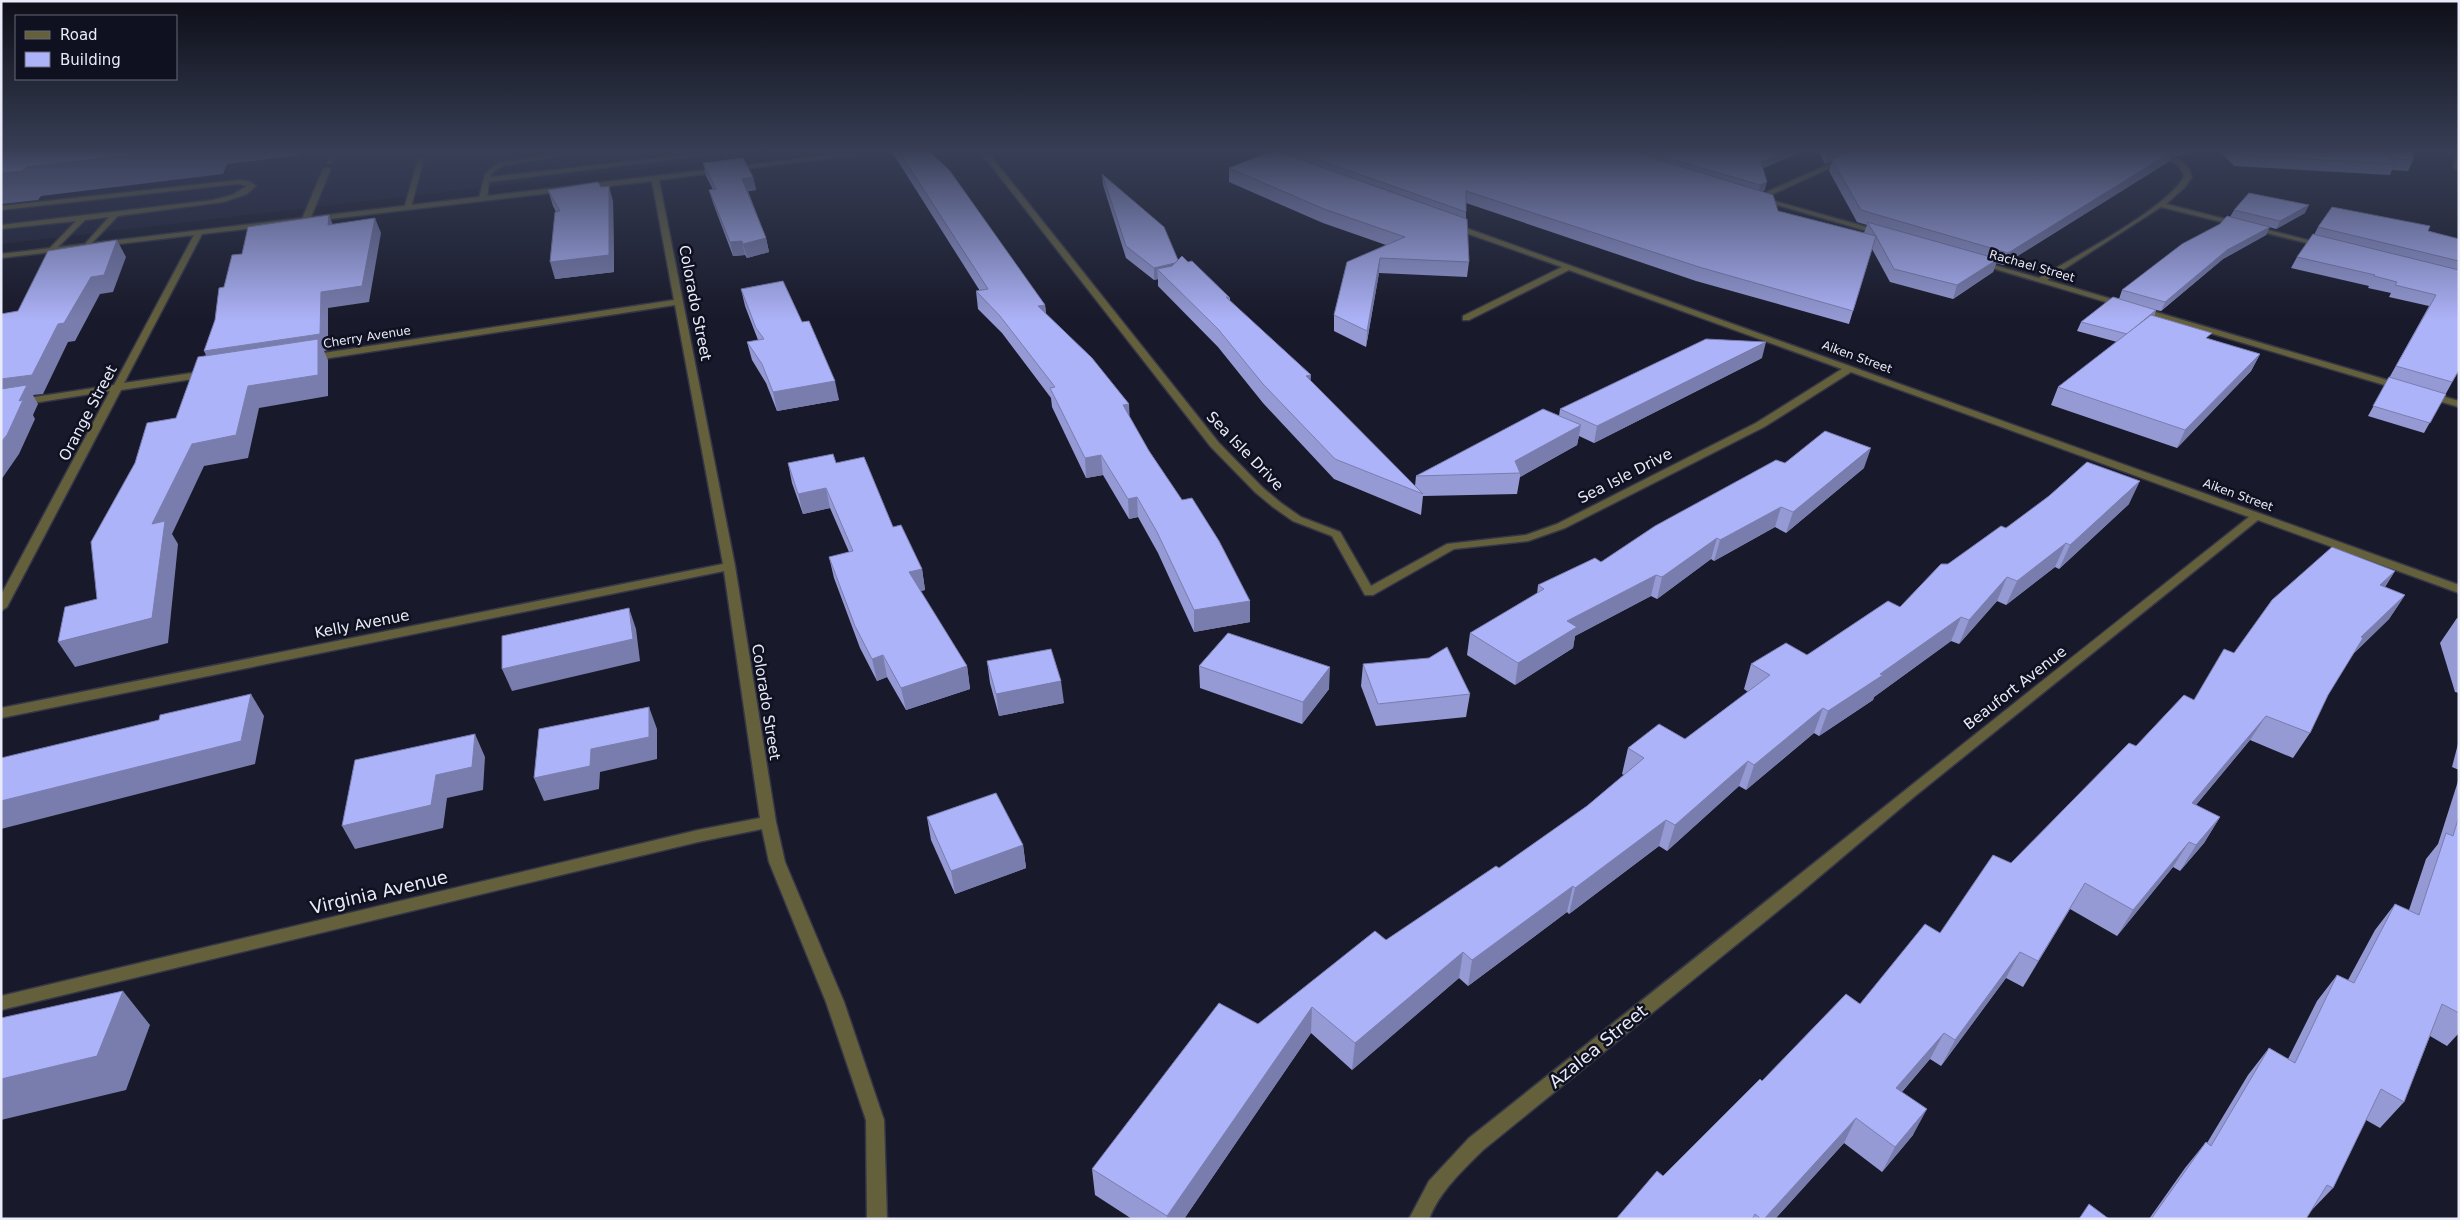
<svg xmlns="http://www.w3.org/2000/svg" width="2460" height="1220" font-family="'DejaVu Sans',sans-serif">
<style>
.built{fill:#202239}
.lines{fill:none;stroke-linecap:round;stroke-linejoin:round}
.lane-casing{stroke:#353647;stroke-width:3}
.street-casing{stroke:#353647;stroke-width:3}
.lane{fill:#64603b;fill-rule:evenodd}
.street{fill:#64603b;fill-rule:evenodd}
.wall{fill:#959ad5}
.shaded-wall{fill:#797dae}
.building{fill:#adb3f8;stroke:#797dae}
.labels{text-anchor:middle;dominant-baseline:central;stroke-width:5;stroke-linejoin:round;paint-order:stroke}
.far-street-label{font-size:12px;fill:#e9ebf8;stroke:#0f1020}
.street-label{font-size:15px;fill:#e9ebf8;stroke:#0f1020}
.near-street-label{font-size:18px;fill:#e9ebf8;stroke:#0f1020}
</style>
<rect width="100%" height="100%" fill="#18192a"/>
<path class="built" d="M1 150H803L1 244Z"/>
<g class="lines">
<g class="lane-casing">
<g id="lane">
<path d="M332 150H338L331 164H327Z"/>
<path d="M580 150H597L502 166 493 172 490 177 728 150H749L489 182 487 198 483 200 479 198 485 174 498 163Z"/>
<path d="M421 157 424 159 411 207 404 209 418 159Z"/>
<path d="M327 167 331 169 310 219 303 221 302 219 323 169Z"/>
<path d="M238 180 249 181 256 186 247 194 224 202 118 216 88 247 84 245 109 217 85 220 53 252 49 250 50 248 76 221 1 229V225L213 200 232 195 247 186 238 184 1 210V206Z"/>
</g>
</g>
<g class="street-casing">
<g id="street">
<path d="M873 150H894L659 180 735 566 776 822 785 862 844 1002 884 1120 887 1219H867L866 1120 826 1002 769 862 762 829 698 842 1 1010V996L698 830 760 818 724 571 1 718V708L723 564 675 305 310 361 305 358 310 355 674 300 652 181 202 234 124 383 206 371 211 374 206 377 121 390 7 607 1 611V595L110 391 1 408V402L114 385 194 235 1 258V254Z"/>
<path d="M979 150H986L1219 443 1263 488 1281 503 1301 517 1340 532 1371 586 1447 544 1526 535 1557 524 1756 423 1842 369 1569 270 1469 320H1463V316L1562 267 1449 227V223H1452L2459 585V593L2258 520 1915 796 1800 893 1483 1150C1462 1171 1440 1191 1429 1219H1409L1429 1181 1469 1138C1730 931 1988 723 2249 517L1851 372 1764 427 1565 528 1528 541 1454 549 1373 595H1365L1332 536 1293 521 1273 507 1255 492 1211 447Z"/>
<path d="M1243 150H1252L1279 161 1274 162Z"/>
<path d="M1861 150H1870L1764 198 1884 232V236L1753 198Z"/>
<path d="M2147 150C2164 150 2188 159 2192 177L2185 187 2166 204 2327 245 2323 247 2161 207 2047 280 2404 385V389H2398L1975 263 1979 261 2039 278C2074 257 2166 209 2184 177 2181 159 2159 159 2147 150Z"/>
<path d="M2455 150H2459V170H2457L2454 168Z"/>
<path d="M2428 392 2459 401V407L2425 397V393Z"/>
</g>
</g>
<use href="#lane" class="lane"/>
<use href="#street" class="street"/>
</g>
<g class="wall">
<path d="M891 150H928L1045 305 1046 314 1129 404V416L1149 451 1250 601V622L1194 632 1158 553 1138 517 1129 519 1103 475 1086 478 1052 407 1051 398 1002 333 978 309 976 291H980L892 152Z"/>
<path d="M1140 150H1152L1150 154Z"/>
<path d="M1284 150H1599L1621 153 1618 152V150H1806L1763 168 1765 190 1762 191 1778 211 1864 233 1867 225 1857 222 1829 171 1832 161 1825 164 1818 150H2198L2177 156 2171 154 2168 162 2003 265 1996 263 1993 272 1953 299 1890 282 1872 249 1849 324 1696 281 1466 203V219L1469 262 1467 277 1379 273 1366 347 1334 331V315L1386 245 1323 223 1229 182V168L1284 154Z"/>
<path d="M2219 150H2414L2413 160 2408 171 2392 170 2390 175 2234 166Z"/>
<path d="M703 163 753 177 756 190 748 191 766 238 769 252 747 258 745 255 733 256 713 203 709 190H713L706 176Z"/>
<path d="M1102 174 1178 260 1230 298V301L1415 486 1416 476 1559 416 1560 409 1762 358 1594 443 1579 436 1577 445 1520 477 1517 494 1423 496 1421 515 1334 479 1263 403 1218 347 1158 286V279L1154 280 1126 258 1103 185Z"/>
<path d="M601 187 613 201 614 272 555 279 556 212 553 206 548 190Z"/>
<path d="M2234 210 2305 213 2276 229 2269 227 2266 235 2223 259 2161 311 2156 310 2154 316 2209 339 2260 354 2251 371 2177 448 2051 405 2058 387 2117 342 2077 331 2081 322 2119 299 2122 290 2230 217Z"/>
<path d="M2318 227 2428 231 2459 239V370L2424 433 2368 416 2429 306 2389 297 2391 293 2368 288 2369 286 2291 268 2297 257 2314 235Z"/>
<path d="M741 289 802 322 839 400 777 411 766 383 752 360 747 342 758 340 745 306Z"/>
<path d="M788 463H836L893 527 922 569 925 590 920 591 967 666 970 689 906 710 887 677 877 681 860 648 834 578 829 557 849 552 830 508 803 514 792 483Z"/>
<path d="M1864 468 1786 533 1775 527 1714 561 1711 559 1657 599 1651 596 1575 636 1573 648 1515 685 1467 655 1470 633 1537 594 1538 585 1601 562Z"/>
<path d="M2129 504 2059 569 2055 567 2006 605 1997 601 1959 644 1951 641 1874 697 1873 700 1819 736 1814 733 1746 790 1739 786 1667 851 1659 846 1569 914 1567 912 1468 986 1459 978 1352 1070 1311 1033 1184 1219H1132L1095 1195 1092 1169 1258 1024 1386 940 1499 868 1587 806 1624 775 1622 774 1628 748 1685 739 1748 692 1744 689 1751 664 1807 655 1900 607 1948 564 2006 528Z"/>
<path d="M2395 571 2385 587 2405 595 2389 619 2353 654 2328 695 2310 733 2293 758 2250 740 2196 805 2220 817 2204 843 2180 871 2173 867 2117 936 2070 909 2023 987 2006 978 1941 1066 1930 1059 1902 1092 1913 1135 1882 1172 1844 1143 1775 1219H1616L1663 1176 1762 1081 1860 1004 1940 933 2011 863 2136 746 2194 700 2234 653Z"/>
<path d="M2457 618 2459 619V693L2455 692 2440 643Z"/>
<path d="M987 661 1064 703 999 716 990 683Z"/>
<path d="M1363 664 1470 694 1466 717 1376 726 1361 686Z"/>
<path d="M1199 666 1329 689 1302 724 1200 688Z"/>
<path d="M2459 740V770L2452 767Z"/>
<path d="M2459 778V1033L2447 1046 2430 1036 2404 1102 2380 1128 2366 1120 2333 1188 2309 1213 2306 1219H2149L2185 1168 2206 1142 2207 1143 2248 1075 2269 1048 2288 1059 2317 1001 2337 975 2348 980 2375 930 2395 904 2409 910 2426 859 2438 844Z"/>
<path d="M927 817 1023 845 1026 868 955 894 931 840Z"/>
</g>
<g class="shaded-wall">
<path d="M174 150H298L299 155 227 164 223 174 41 196 38 200 1 204V173L26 167Z"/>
<path d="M694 150H713L695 152Z"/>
<path d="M1790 150H1806L1759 170 1761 162Z"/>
<path d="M1834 150H1856L1825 164 1828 153Z"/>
<path d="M2180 150H2198L2177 156Z"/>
<path d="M2173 151 2168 162 2003 265 2008 253Z"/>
<path d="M753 177 756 190 745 192 742 179Z"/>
<path d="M1767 182 1765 190 1758 193 1760 185Z"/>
<path d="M609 186 613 201 614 272 555 279 550 262Z"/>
<path d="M2309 205 2305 213 2276 229 2280 221Z"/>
<path d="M329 215 335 230 328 225Z"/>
<path d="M375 218 381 233 369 302 328 308V350L324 351 328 360V396L259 408 248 458 204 466 172 534 178 544 168 643 75 667 58 642 152 618V524L212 368 204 351 321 292Z"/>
<path d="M2270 227 2266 235 2223 259 2161 311 2165 302 2227 250Z"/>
<path d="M766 238 769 252 747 258 743 244Z"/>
<path d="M117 240 126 257 113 292 100 294 75 341 68 342 43 394 33 395 38 404 33 415 35 419 19 454 1 480V379L58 324Z"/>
<path d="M742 241 745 255 733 256 730 242Z"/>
<path d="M1380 258 1379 273 1366 347 1367 331Z"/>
<path d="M1998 259 1993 272 1953 299 1957 285Z"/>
<path d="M1179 262V274L1157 269 1158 279 1154 280V268Z"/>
<path d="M1045 305 1047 322 1038 306Z"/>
<path d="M2156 310 2152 319 2128 334Z"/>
<path d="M1766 342 1762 358 1594 443 1597 426Z"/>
<path d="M2260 354 2251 371 2177 448 2185 430Z"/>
<path d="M1311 375 1310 394 1306 376Z"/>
<path d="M835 381 839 400 777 411 773 392Z"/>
<path d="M1129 404 1130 423 1123 405Z"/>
<path d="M1581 425 1577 445 1520 477V473L1515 461Z"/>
<path d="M1871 448 1864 468 1786 533 1793 512Z"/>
<path d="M1101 455 1103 475 1086 478 1085 458Z"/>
<path d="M2140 481 2129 504 2059 569 2070 545Z"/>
<path d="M826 488 830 508 803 514 798 494Z"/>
<path d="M1137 497 1138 517 1129 519 1128 499Z"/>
<path d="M1781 507 1775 527 1714 561 1720 540Z"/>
<path d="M1717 538 1711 559 1657 599 1662 577Z"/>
<path d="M2066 543 2055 567 2006 605 2017 581Z"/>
<path d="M922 569 925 590 912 593 909 572Z"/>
<path d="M2395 571 2379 595 2380 585Z"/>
<path d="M1656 575 1651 596 1575 636 1573 648 1515 685 1518 663 1567 621Z"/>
<path d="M2007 577 1997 601 1959 644 1969 620Z"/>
<path d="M2405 595 2389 619 2345 662 2361 637Z"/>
<path d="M1250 601V622L1194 632V610Z"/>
<path d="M629 608 636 629 640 661 512 691 502 669Z"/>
<path d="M1961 617 1951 641 1874 697 1873 700 1819 736 1828 711Z"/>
<path d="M883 655 887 677 877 681 872 659Z"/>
<path d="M967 666 970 689 906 710 901 688Z"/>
<path d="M1330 667 1329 689 1302 724 1303 702Z"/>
<path d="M1061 681 1064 703 999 716 996 694Z"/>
<path d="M251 694 264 716 255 764 1 829V801Z"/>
<path d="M649 707 657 729V759L600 772 599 789 544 801 534 778 591 749Z"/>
<path d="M1823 708 1814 733 1746 790 1754 765Z"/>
<path d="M2266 716 2250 740 2176 829 2192 803Z"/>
<path d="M475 734 485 757 483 790 447 798 443 828 355 849 342 826 436 775Z"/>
<path d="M1748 761 1739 786 1667 851 1675 825Z"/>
<path d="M2220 817 2204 843 2180 871 2196 845Z"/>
<path d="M1666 820 1659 846 1569 914 1575 888Z"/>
<path d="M2189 842 2173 867 2117 936 2133 910Z"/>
<path d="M1023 845 1026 868 955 894 951 871Z"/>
<path d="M2085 883 2070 909 2023 987 2038 961Z"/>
<path d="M1573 886 1567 912 1468 986 1472 960Z"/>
<path d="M1463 952 1459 978 1352 1070 1355 1043Z"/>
<path d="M2020 952 2006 978 1941 1066 1955 1040Z"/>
<path d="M123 991 150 1025 126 1090 1 1120V1079Z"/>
<path d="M1312 1007 1311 1033 1184 1219H1167V1216Z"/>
<path d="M1944 1033 1930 1059 1883 1113 1896 1088Z"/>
<path d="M1927 1109 1913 1135 1882 1172 1895 1147Z"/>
<path d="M1856 1118 1844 1143 1775 1219H1764Z"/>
</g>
<g class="building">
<path d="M1 150H174L26 167 22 171 1 173Z"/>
<path d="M898 150H928L950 171 1045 305 1038 306 1092 358 1129 404 1123 405 1149 451 1182 500 1192 498 1219 541 1250 601 1194 610 1157 532 1137 497 1128 499 1101 455 1085 458 1050 388 1055 387 1000 316 976 291 988 289Z"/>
<path d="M1274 150 1467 219 1469 262 1380 258 1367 331 1334 315 1347 262 1405 237 1324 209 1229 168Z"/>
<path d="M1291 150H1599L1623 153 1622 150H1628L1773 195 1778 211 1876 236 1867 222 1998 259 1957 285 1894 269 1876 236 1853 311 1699 267 1466 191V212Z"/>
<path d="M1640 150H1790L1761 162 1767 182 1760 185Z"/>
<path d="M1827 150H1834L1828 153Z"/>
<path d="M1853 150H2171L2173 151 2008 253 1861 210 1832 160Z"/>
<path d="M2234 150H2414L2413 160 2388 159 2396 164 2239 155Z"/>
<path d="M743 158 753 177 742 179 766 238 743 244 742 241 730 242 709 190 716 189 703 163Z"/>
<path d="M1102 174 1164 227 1178 260 1175 263 1154 268 1126 246Z"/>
<path d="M598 182 601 187 609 186V255L550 262 555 212 560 211 548 190Z"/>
<path d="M2249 193 2309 205 2280 221 2234 210Z"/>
<path d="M2332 207 2430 226 2428 231 2459 239V261L2318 227Z"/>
<path d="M329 215 328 225 375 218 362 286 321 292 320 334 204 351 215 320 219 288 224 287 232 255 242 254 248 227Z"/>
<path d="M2227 216 2270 227 2227 250 2165 302 2122 290 2182 244 2220 224Z"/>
<path d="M2313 234 2459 270V370L2452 382 2396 366 2436 295 2395 285 2397 282 2374 276 2375 275 2297 257Z"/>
<path d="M117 240 104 275 91 277 64 323 58 324 32 375 1 379V314L18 311 48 251Z"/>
<path d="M1182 256 1188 262 1192 261 1230 298 1226 297 1311 375 1306 376 1423 494 1335 459 1263 384 1218 329 1157 269 1172 266Z"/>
<path d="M783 281 802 322 809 321 835 381 773 392 762 364 747 342 764 339 756 328 741 289Z"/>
<path d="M2113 297 2156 310 2127 334 2081 322Z"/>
<path d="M2151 315 2212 333 2206 338 2260 354 2185 430 2058 387Z"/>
<path d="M318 339V375L248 386 236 435 192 444 152 524 165 521 152 618 58 642 65 607 97 599 91 542 135 463 147 423 176 418 198 357Z"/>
<path d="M1706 339 1766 342 1597 426 1560 409Z"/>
<path d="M2389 377 2446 394 2430 423 2373 406Z"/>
<path d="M27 385 19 401 23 400 7 435 1 442V389Z"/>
<path d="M1543 409 1581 425 1515 461 1520 473 1416 476Z"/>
<path d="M1825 431 1871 448 1793 512 1781 507 1720 540 1717 538 1662 577 1656 575 1567 621 1577 627 1518 663 1470 633 1544 589 1538 585 1595 558 1601 562 1655 526 1776 460 1785 463Z"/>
<path d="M833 454 836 463 864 457 893 527 901 525 922 569 909 572 967 666 901 688 883 655 872 659 855 626 829 557 853 551 826 488 798 494 788 463Z"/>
<path d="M2087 462 2140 481 2070 545 2066 543 2017 581 2007 577 1969 620 1961 617 1880 674 1883 675 1828 711 1823 708 1754 765 1748 761 1675 825 1666 820 1575 888 1573 886 1472 960 1463 952 1355 1043 1312 1007 1167 1216 1092 1169 1219 1003 1258 1024 1375 931 1386 940 1496 866 1499 868 1587 806 1644 758 1628 748 1659 724 1685 739 1770 675 1751 664 1786 643 1807 655 1888 601 1900 607 1941 564H1948L2001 526 2006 528 2049 496Z"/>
<path d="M2332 547 2395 571 2380 585 2405 595 2361 637 2363 638 2328 695 2310 733 2266 716 2192 803 2220 817 2196 845 2189 842 2133 910 2085 883 2038 961 2020 952 1955 1040 1944 1033 1896 1088 1927 1109 1895 1147 1856 1118 1764 1219H1761L1755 1214 1752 1219H1616L1657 1171 1663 1176 1760 1079 1762 1081 1846 994 1860 1004 1925 924 1940 933 1993 855 2011 863 2129 743 2136 746 2184 695 2194 700 2224 649 2234 653 2272 600Z"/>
<path d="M629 608 633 639 502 669V636Z"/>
<path d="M1228 633 1330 667 1303 702 1199 666Z"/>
<path d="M1447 647 1470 694 1378 704 1363 664 1429 658Z"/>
<path d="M1051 649 1061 681 996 694 987 661Z"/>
<path d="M251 694 241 741 1 801V758L159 720 160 715Z"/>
<path d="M649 707V737L591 749 590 766 534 778 539 729Z"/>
<path d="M475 734 472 767 436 775 431 805 342 826 355 760Z"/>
<path d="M996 793 1023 845 951 871 927 817Z"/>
<path d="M2459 816V1013L2442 1004 2404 1102 2381 1089 2333 1188 2327 1185 2306 1219H2151L2206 1142 2211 1146 2269 1048 2295 1063 2337 975 2354 983 2395 904 2419 915 2446 833 2453 836Z"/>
<path d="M123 991 97 1056 1 1079V1018Z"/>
<path d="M2089 1204 2109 1219H2079Z"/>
</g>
<linearGradient id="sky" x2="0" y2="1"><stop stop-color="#0d0e17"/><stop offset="0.47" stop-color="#373e55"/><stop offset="1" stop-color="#373e55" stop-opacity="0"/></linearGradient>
<rect width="2460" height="321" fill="url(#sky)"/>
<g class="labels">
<g class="far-street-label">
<text transform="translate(2032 266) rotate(16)">Rachael Street</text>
<text transform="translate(367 337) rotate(-9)">Cherry Avenue</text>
<text transform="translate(1857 357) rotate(20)">Aiken Street</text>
<text transform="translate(2238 495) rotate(20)">Aiken Street</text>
</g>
<g class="street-label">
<text transform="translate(695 303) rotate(79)">Colorado Street</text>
<text transform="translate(88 413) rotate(-62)">Orange Street</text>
<text transform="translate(1245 451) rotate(46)">Sea Isle Drive</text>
<text transform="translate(1625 476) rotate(-27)">Sea Isle Drive</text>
<text transform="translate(362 624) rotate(-11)">Kelly Avenue</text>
<text transform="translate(2015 688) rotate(-38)">Beaufort Avenue</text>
<text transform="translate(766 702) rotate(81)">Colorado Street</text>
</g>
<g class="near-street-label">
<text transform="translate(379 892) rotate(-13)">Virginia Avenue</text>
<text transform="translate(1598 1046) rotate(-39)">Azalea Street</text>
</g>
</g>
<rect width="2460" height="1220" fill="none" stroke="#e9ebf8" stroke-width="5"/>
<rect x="15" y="15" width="162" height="65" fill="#0f1020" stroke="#666876"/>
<rect x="25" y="31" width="25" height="8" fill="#64603b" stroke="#666876"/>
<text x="60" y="40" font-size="15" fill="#e9ebf8">Road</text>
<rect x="25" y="52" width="25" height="15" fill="#adb3f8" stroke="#666876"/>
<text x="60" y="65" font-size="15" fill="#e9ebf8">Building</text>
</svg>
